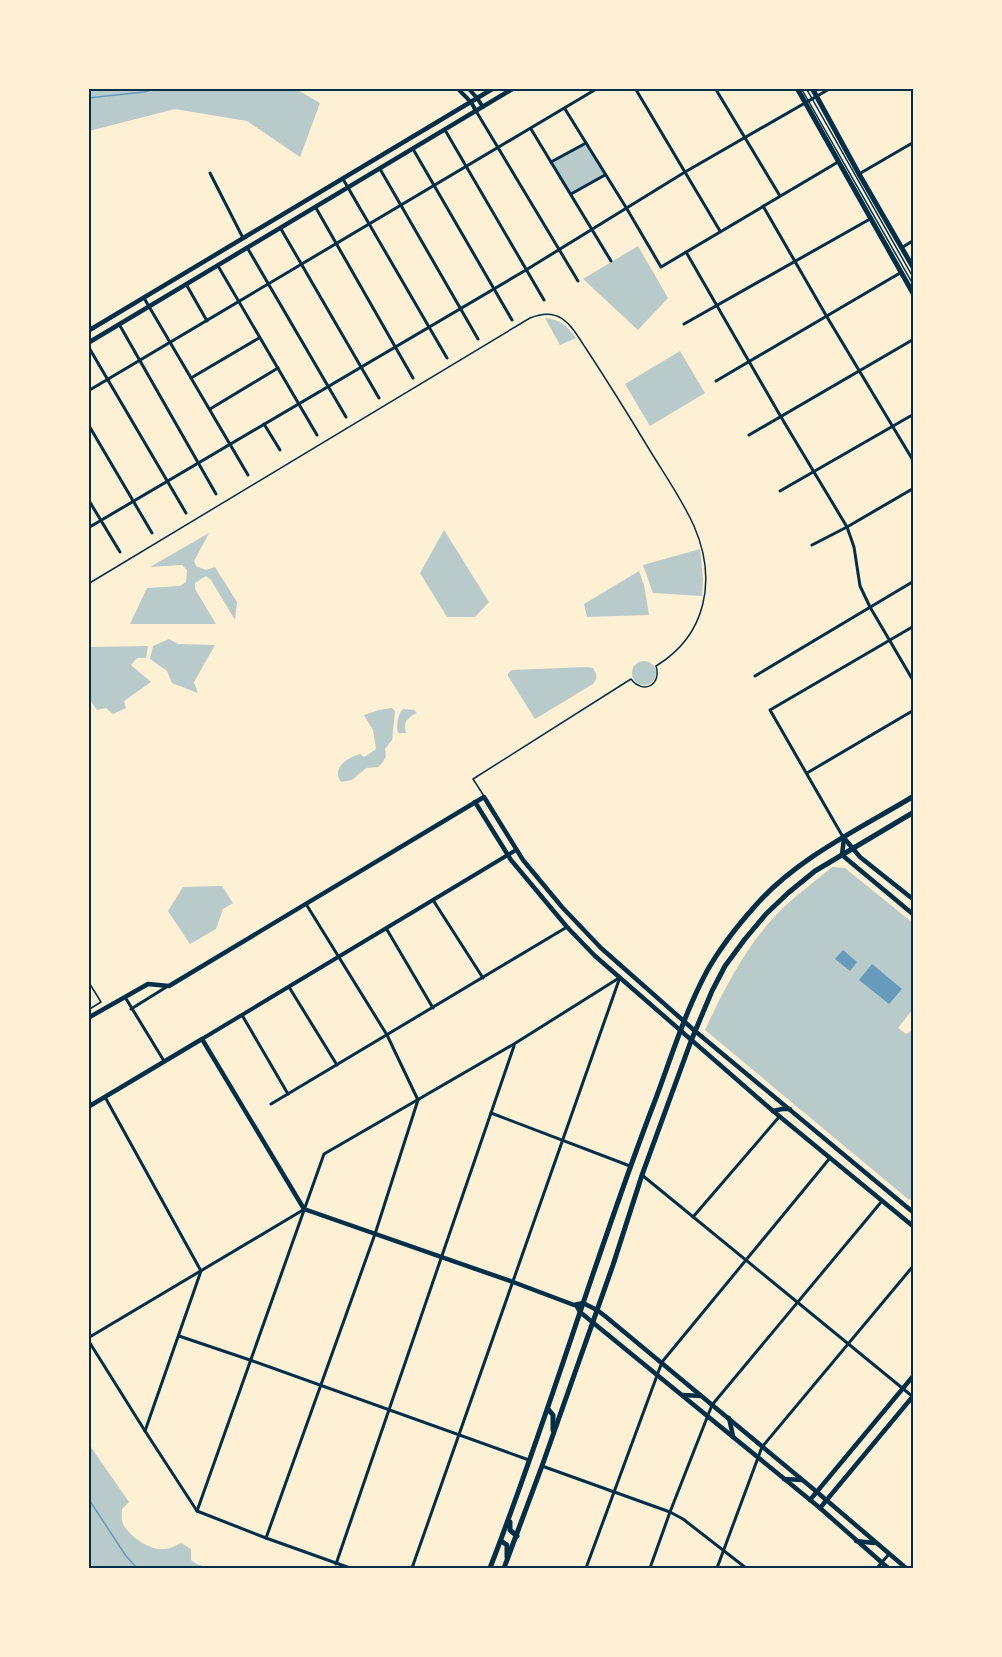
<svg xmlns="http://www.w3.org/2000/svg" width="1002" height="1657" font-family="Merriweather,serif">
<style>
.green{fill:#b9caca}
.water{fill:#669bbc}
.lines{fill:none;stroke-linecap:round;stroke-linejoin:round}
.stream{stroke:#669bbc;stroke-width:1.5}
.service{stroke:#003049;stroke-width:1.5}
.minor{stroke:#003049;stroke-width:3}
.tertiary{stroke:#003049;stroke-width:4}
.secondary{stroke:#003049;stroke-width:4.5}
.primary{stroke:#003049;stroke-width:5}
.neatline{fill:none;stroke:#003049;stroke-width:2}
</style>
<rect width="100%" height="100%" fill="#fdf0d5"/>
<g class="green">
<path d="M88 89H296L320 103 300 157 247 121 175 109 89 131Z"/>
<path d="M586 143 605 175 571 194 551 162Z"/>
<path d="M638 246 668 298 638 330 583 279Z"/>
<path d="M545 318C560 319 568 327 576 338L560 345Z"/>
<path d="M680 351 705 393 650 426 625 384Z"/>
<path d="M444 530 489 602 475 617H447L420 573Z"/>
<path d="M209 533 194 561 196 566 206 570 215 567 237 602 235 620 211 580 206 576 195 583V589L216 624H130L147 588 180 586 186 582 187 570 182 565 150 567Z"/>
<path d="M700 549 703 579 702 596 653 593 643 565Z"/>
<path d="M639 571 644 585 649 615 587 617 584 604Z"/>
<path d="M169 639 178 644 215 645 194 682 198 693 172 683 167 671 150 659 153 646Z"/>
<path d="M148 646 146 658H137L131 665 151 682 124 701 126 708 113 714 106 708 97 710 89 698V647Z"/>
<circle cx="644" cy="673" r="12"/>
<path d="M586 667 593 668C597 674 598 678 593 684L535 719 508 676V673L512 670Z"/>
<path d="M392 708 395 711 392 740 385 749 386 756 383 762 378 767 366 768 352 780 341 782C331 767 348 758 360 754L364 757 375 750 376 748 373 730 364 715 379 710Z"/>
<path d="M403 709 414 710 417 713C407 718 403 722 406 733H398C396 726 398 713 403 709Z"/>
<path d="M832 867 845 868 913 923V1009L898 1028 906 1034 913 1030V1200L908 1199 705 1030C726 985 749 940 785 906 800 892 817 880 832 867Z"/>
<path d="M222 886 233 903 223 909 216 929 190 944 168 911 183 887Z"/>
<path d="M88 1443 129 1502 122 1509C122 1514 121 1519 123 1524 129 1536 149 1550 163 1549 170 1549 175 1546 181 1543L191 1549V1560L197 1564 209 1568H94L88 1559Z"/>
</g>
<g class="water">
<path d="M843 950 857 962 850 971 835 959Z"/>
<path d="M872 964 902 989 889 1004 859 980Z"/>
</g>
<g class="lines">
<g class="stream">
<path d="M88 98 144 92 159 88"/>
<path d="M88 1498 126 1556 137 1568"/>
</g>
<g class="service">
<path d="M801 88 914 286"/>
<path d="M806 88 914 279"/>
<path d="M88 584 530 318C560 306 570 324 585 347 606 379 626 411 646 444 662 471 681 497 694 526 717 579 707 635 656 666 662 685 643 695 631 679L473 779 484 796"/>
<path d="M88 981 101 1002 88 1010"/>
</g>
<g class="minor">
<path d="M635 88 720 231"/>
<path d="M715 88 780 196"/>
<path d="M565 109 627 209 661 267 838 162"/>
<path d="M476 111 578 281"/>
<path d="M531 129 611 261"/>
<path d="M445 130 544 300"/>
<path d="M413 149 512 320"/>
<path d="M551 162 586 143"/>
<path d="M380 169 478 339"/>
<path d="M210 173 243 238"/>
<path d="M859 174 914 142"/>
<path d="M343 179 447 358"/>
<path d="M571 194 605 175"/>
<path d="M763 206 827 317 914 462"/>
<path d="M316 208 413 378"/>
<path d="M281 229 379 398"/>
<path d="M903 247 914 240"/>
<path d="M248 249 346 417"/>
<path d="M686 252 781 417 847 527 854 547 860 586 870 607 914 682"/>
<path d="M218 266 317 435"/>
<path d="M186 284 207 321"/>
<path d="M144 298 248 475"/>
<path d="M119 324 216 494"/>
<path d="M684 324 870 219"/>
<path d="M88 346 186 513"/>
<path d="M191 378 259 338"/>
<path d="M716 381 900 273"/>
<path d="M88 391 598 88"/>
<path d="M210 409 278 368"/>
<path d="M88 424 152 533"/>
<path d="M264 424 280 450"/>
<path d="M749 435 914 339"/>
<path d="M780 491 914 414"/>
<path d="M88 499 120 552"/>
<path d="M88 528 526 270 685 172 831 88"/>
<path d="M812 545 847 527 914 488"/>
<path d="M755 676 914 581"/>
<path d="M807 773 914 710"/>
<path d="M843 837 770 710 914 626"/>
<path d="M433 900 483 978"/>
<path d="M386 928 433 1008"/>
<path d="M289 987 337 1065"/>
<path d="M125 997 164 1061"/>
<path d="M131 1009 168 986"/>
<path d="M242 1015 288 1094"/>
<path d="M105 1097 201 1271 145 1431"/>
<path d="M271 1104 567 927"/>
<path d="M491 1113 630 1166"/>
<path d="M642 1175 912 1396"/>
<path d="M693 1217 779 1117"/>
<path d="M179 1336 250 1360 529 1460"/>
<path d="M88 1338 303 1210"/>
<path d="M88 1340 145 1431 197 1511 266 1538 350 1568"/>
<path d="M542 1466 670 1512 683 1519 746 1568"/>
<path d="M197 1511 324 1154 514 1044 619 978"/>
<path d="M266 1538 375 1234 418 1100 387 1035 306 904"/>
<path d="M336 1564 514 1046"/>
<path d="M412 1568 619 980"/>
<path d="M586 1568 662 1362 830 1158"/>
<path d="M650 1568 670 1512 712 1405 882 1201"/>
<path d="M717 1568 762 1447 914 1265"/>
<path d="M877 1568 889 1554"/>
</g>
<g class="tertiary">
<path d="M457 88 471 102 476 111"/>
<path d="M468 88 477 98 483 107"/>
<path d="M202 1039 516 850"/>
</g>
<g class="secondary">
<path d="M88 331 494 88"/>
<path d="M88 343 514 88"/>
<path d="M475 802 511 860 567 927 595 956 773 1111 914 1227"/>
<path d="M844 838 842 855 914 915"/>
<path d="M844 838 860 857 914 900"/>
<path d="M88 1018 148 984 169 986 484 797 523 860 562 907 601 948 695 1031 914 1213"/>
<path d="M88 1107 202 1039 304 1209 513 1282 574 1305 583 1303 597 1310 605 1316 817 1492 906 1568"/>
<path d="M773 1111 782 1109H790"/>
<path d="M576 1305 580 1312 820 1508 888 1568"/>
<path d="M683 1395 701 1396"/>
<path d="M729 1418 733 1436"/>
<path d="M784 1479 802 1480"/>
<path d="M810 1500 914 1375"/>
<path d="M820 1508 914 1395"/>
<path d="M856 1541 874 1543"/>
<path d="M912 1568 914 1567"/>
</g>
<g class="primary">
<path d="M797 88 914 295"/>
<path d="M812 88 859 174 914 269"/>
<path d="M548 1409 553 1415V1430"/>
<path d="M510 1522V1530L517 1536"/>
<path d="M501 1541 507 1545V1557"/>
<path d="M490 1568C550 1413 596 1253 656 1098 672 1055 685 1012 707 971 720 948 738 925 756 905 797 858 861 828 914 796"/>
<path d="M504 1568 542 1466 613 1265 642 1175 691 1041 712 991 725 966 745 939 766 914 788 893 815 871 914 812"/>
</g>
</g>
<rect width="1002" height="1657" fill="none" stroke="#fdf0d5" stroke-width="180"/>
<rect x="90" y="90" width="822" height="1477" class="neatline"/>
</svg>
